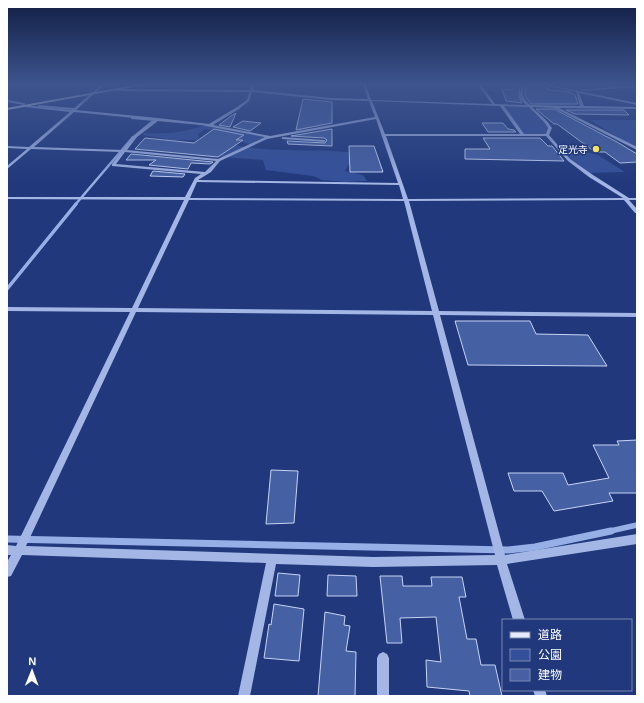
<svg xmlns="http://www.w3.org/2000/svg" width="644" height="703" font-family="Arial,'Noto Sans JP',sans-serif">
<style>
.green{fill:#34509a}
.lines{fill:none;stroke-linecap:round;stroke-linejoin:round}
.stream-far4{stroke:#97afe7;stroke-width:2}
.stream-far3{stroke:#97afe7;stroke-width:2.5}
.stream-far2{stroke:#97afe7;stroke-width:3.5}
.stream-far1{stroke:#97afe7;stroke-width:5.5}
.stream{stroke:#97afe7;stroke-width:7}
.building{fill:#4560a3;stroke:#c7d4f5}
.minor{fill:#a4b6e6;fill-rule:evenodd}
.major{fill:#e5eafd;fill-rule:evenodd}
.poi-dot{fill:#f3e265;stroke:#21397c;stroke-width:1.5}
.labels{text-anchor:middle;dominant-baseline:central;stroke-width:3;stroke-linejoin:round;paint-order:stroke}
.far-poi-label{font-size:10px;fill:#fff;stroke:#21397c;text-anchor:end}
</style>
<rect width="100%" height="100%" fill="#21397c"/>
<g class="green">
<path d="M501 105H528L546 122 547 135H523Z"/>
<path d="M590 120H637V149Z"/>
<path d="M202 126H211L267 137 257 140 250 145 230 137 228 132 205 129 198 134 199 137 197 140H177L170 144 165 142 166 139 143 135 144 133C167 134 181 133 202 126Z"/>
<path d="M234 145C250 148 267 150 283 150 315 151 348 149 379 158L377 168 367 164H349L345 171 363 175 367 181 344 182 322 180 313 176 266 170 263 160 198 155Z"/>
<path d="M562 148H580L585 152 598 155 625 172 587 173 570 161Z"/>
</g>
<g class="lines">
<g class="stream-far4">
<path d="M7 101 24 104"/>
<path d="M39 106 73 109 77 111"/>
<path d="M132 118 154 120 132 138"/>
</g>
<path class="stream-far3" d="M75 205 133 137"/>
<path class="stream-far2" d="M7 289 76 204"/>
<path class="stream-far1" d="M606 532 637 525"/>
<path class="stream" d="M7 539 508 550 535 547 611 531"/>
</g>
<g class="building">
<path d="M514 85H520L519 96 522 103 506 101 502 89 512 90Z"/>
<path d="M525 86H543L550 90 570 92 575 95 578 104H531L525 96Z"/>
<path d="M303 99 332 102V123L296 130Z"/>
<path d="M536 109H554L617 142 637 154V162L620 163 605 152H595L557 124H554Z"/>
<path d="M566 110H624L629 115 575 114Z"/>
<path d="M236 113 230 127 219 125 231 116Z"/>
<path d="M243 121 261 123 250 131 233 127Z"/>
<path d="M482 123H503L508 129 514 130 516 132H488Z"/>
<path d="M214 129 244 135 236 140H243L218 157 135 149 145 138 194 143Z"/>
<path d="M332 129V146L288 144 287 141 325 143 327 140 324 138 291 136Z"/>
<path d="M483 138H540L548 146H552L564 161 465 159V149H490Z"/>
<path d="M349 146H374L383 172H350Z"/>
<path d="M131 154 213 162 210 164 191 163 188 169 149 165 156 160H126Z"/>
<path d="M153 171 185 174 183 177 150 176Z"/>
<path d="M455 321H530L536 334 588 335 607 366 468 365Z"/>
<path d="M637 440V493H609L613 501 554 511 542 491H514L508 473H563L568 485 609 478 593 445H619L617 441Z"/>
<path d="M271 470 298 471 294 523 266 524Z"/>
<path d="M278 573 300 575 298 596H275Z"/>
<path d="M328 575 356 576 357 596H327Z"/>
<path d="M380 576H402L403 586H432L431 577H462L466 597H459L467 639H476L481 665H495L502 696H470L469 691 427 687 426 660 441 662 436 617 400 618 402 643H387Z"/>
<path d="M274 604 304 609 299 661 264 658 269 624 271 625Z"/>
<path d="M325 612 345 616 344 625 350 626 346 651 356 652 355 696H318Z"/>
</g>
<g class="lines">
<g class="minor">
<path d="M101 85H104L76 110 158 118 209 124 237 107 247 100 249 92 116 91 114 90 116 89 250 90 251 85H254L253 90 331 98 368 99 363 85H366L371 100 492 104 478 85H481L495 104 526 105C519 98 519 95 522 85H524C522 96 522 97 530 105L580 106 576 92 544 85H550L637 103V105L579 93 584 106 637 107V109L559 108 637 147V150L554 108 532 107 547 121 552 128 549 135 570 159 593 175 629 198H637V200H629L637 209V213H635L624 200 409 201 439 311 637 313V317L440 315 505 555 637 534V544L507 564 525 620H513L497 565 373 567 276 564 250 696H238L266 563 22 555 11 576 7 577V562L11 555H7V545L16 546 130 312 7 311V307L132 308 184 200 7 199V197H185L195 178 201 174 112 166V164L121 152 31 149 7 169V166L27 149 7 148V146L29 147 70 112 25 107 24 105 72 110ZM252 92 331 100 369 101 375 117 270 136 213 125 239 109 249 101ZM372 101 500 106 520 134H385ZM504 106 529 107 545 123 548 128 546 134H524ZM74 112 154 120 135 135 123 150 34 147ZM376 119 398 183 198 180 211 172 220 161 267 139ZM158 121 201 125 265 137 218 159 127 150 137 137ZM386 136H546L568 161 589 177 623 198 408 199ZM125 152 216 161 205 172 116 164ZM197 182 399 185 403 199 190 198ZM189 200 404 201 432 311 138 308ZM136 312 433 315 495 555 373 557 26 546Z"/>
<path d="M637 85V87L582 91 580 90Z"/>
<path d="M283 137 324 140 326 141 324 142 282 139V137Z"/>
<path d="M383 652 387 654 389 658V696H377V658L379 654Z"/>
<path d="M533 690H545L547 696H535Z"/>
</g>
<path class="major" d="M135 85H145L7 110V108Z"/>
</g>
<linearGradient id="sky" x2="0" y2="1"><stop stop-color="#121f44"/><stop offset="0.46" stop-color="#3d548e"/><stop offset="1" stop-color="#3d548e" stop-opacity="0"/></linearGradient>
<rect width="644" height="183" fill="url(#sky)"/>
<circle class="poi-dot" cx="596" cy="149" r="4"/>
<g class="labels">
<g class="far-poi-label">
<text x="588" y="149">定光寺</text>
</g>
</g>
<rect width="644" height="703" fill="none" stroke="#ffffff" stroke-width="16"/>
<rect x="502" y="619" width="130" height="72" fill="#21397c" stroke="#7a88b0"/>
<rect x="510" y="632" width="20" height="6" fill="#e5eafd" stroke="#7a88b0"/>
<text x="538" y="639" font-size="12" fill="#ffffff">道路</text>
<rect x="510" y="649" width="20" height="12" fill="#34509a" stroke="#7a88b0"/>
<text x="538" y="659" font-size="12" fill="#ffffff">公園</text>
<rect x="510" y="669" width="20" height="12" fill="#4560a3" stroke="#7a88b0"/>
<text x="538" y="679" font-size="12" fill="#ffffff">建物</text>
<g transform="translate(32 671) rotate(1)" stroke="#21397c" stroke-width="3" paint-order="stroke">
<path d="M0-3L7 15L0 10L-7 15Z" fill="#ffffff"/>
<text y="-6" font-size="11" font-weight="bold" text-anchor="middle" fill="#ffffff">N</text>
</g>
</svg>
